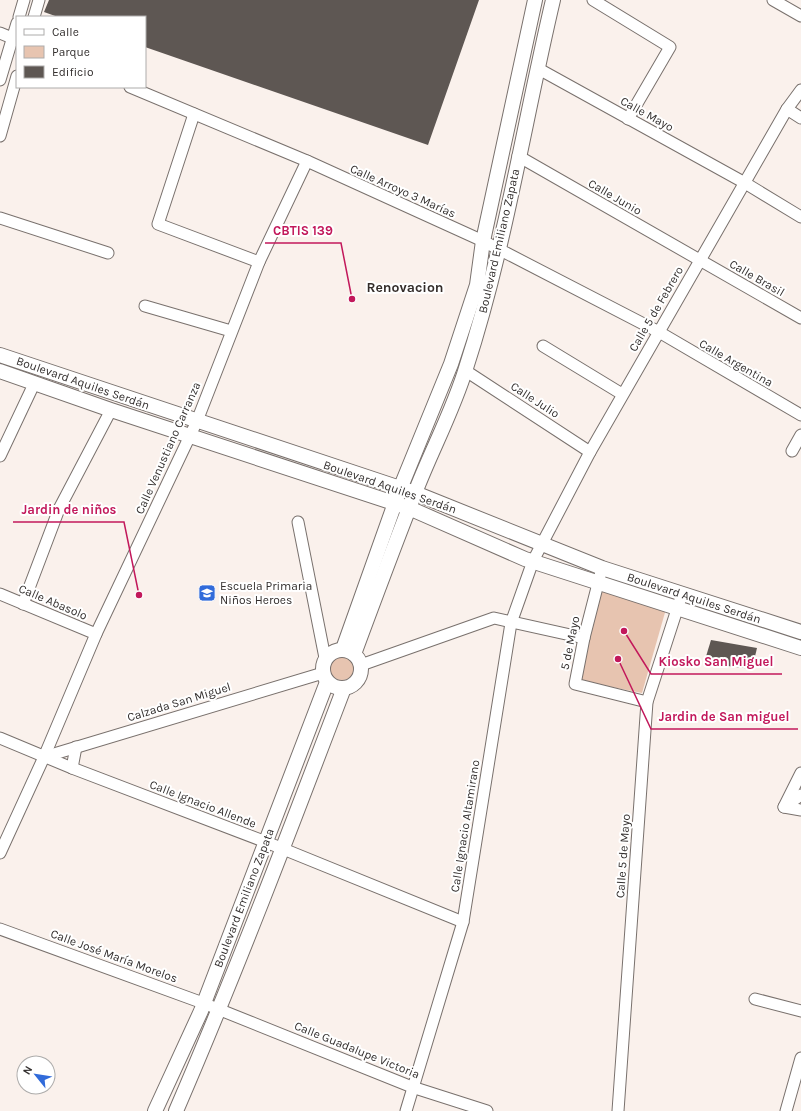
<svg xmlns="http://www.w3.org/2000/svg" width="801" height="1111" font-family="Karla,sans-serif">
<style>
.green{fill:#e7c4b0}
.building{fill:#5e5753}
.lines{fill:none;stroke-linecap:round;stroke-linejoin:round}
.minor-casing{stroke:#79716d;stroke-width:13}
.tertiary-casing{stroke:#79716d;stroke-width:16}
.minor{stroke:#fff;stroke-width:11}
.tertiary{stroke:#fff;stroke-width:14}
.labels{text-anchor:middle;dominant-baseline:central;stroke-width:4;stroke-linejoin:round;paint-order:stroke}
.street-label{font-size:12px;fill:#332f2e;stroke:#fff}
.poi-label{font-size:12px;fill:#332f2e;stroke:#fff;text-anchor:start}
.quarter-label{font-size:14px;font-weight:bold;fill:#342d2a;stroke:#fff}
.leader{fill:none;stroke:#c2185b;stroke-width:1.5}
.callout-dot{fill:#c2185b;stroke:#fff;stroke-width:1.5}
.callout-label{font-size:13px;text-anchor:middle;font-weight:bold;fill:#c2185b;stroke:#fff;stroke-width:4;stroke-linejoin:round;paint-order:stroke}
</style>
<rect width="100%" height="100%" fill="#faf1ec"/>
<g class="green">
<path d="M600 588 666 609 642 693 581 681 588 636Z"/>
<circle cx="342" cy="667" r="13"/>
</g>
<g class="building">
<path d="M49 0H479L428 145 145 47V17H58L44 12Z"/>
<path d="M711 640 757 648 752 669 704 663Z"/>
</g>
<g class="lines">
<g class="minor-casing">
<g id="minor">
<path d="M593 0 670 47 628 119"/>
<path d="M773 0 801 16"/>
<path d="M19 17 24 0"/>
<path d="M34 17 39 0"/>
<path d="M0 33 17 40"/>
<path d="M537 68 745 183 801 217"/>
<path d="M0 80 17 23"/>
<path d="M130 87 307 161 483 241 659 332 801 415"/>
<path d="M787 109 801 118"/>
<path d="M194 114 158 224 259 262"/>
<path d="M0 136 17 76"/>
<path d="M518 156 801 318"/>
<path d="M0 218 108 253"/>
<path d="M145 306 231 331"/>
<path d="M543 346 622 394"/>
<path d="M466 371 590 452"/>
<path d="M792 451 801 435"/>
<path d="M0 456 34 384"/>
<path d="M298 522 325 658"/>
<path d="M602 568 584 638 575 684 647 702"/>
<path d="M0 594 96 634"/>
<path d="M23 604 59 509 111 410"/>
<path d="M361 665 494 618 584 638"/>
<path d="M0 738 72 768 266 842 463 922"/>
<path d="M44 757 323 673"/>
<path d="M72 768 76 747"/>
<path d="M786 806 801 795"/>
<path d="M784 807 801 773"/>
<path d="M784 807 801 810"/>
<path d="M0 853 44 757 96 634 197 421 259 262 307 161"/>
<path d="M0 929 203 1003 412 1087 487 1111"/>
<path d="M755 999 801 1011"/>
<path d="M406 1111 463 922 511 623 533 561 590 452 787 109 801 90"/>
<path d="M618 1111 647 702 682 594"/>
<path d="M786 1111 801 1058"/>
</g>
</g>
<g class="tertiary-casing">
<g id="tertiary">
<path d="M0 355 415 493 602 568 801 632"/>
<path d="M0 371 111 410 409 508 525 559 801 648"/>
<path d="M343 649 400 489 451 364 477 285 483 241 535 0"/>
<circle cx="342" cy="669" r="19"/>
<path d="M354 654C374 600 394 546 415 493 431 451 453 411 466 368 505 248 524 123 553 0"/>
<path d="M155 1111 201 1011 327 682"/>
<path d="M176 1111C236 972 290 830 344 688"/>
</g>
</g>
<use href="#minor" class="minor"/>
<use href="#tertiary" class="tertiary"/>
</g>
<defs>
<g id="school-square" transform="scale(0.9)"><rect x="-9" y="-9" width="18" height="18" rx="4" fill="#316bda" stroke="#fff"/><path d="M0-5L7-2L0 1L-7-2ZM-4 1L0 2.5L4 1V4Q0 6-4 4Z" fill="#fff"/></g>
</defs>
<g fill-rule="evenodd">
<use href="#school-square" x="207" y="593"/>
</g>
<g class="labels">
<g class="street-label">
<text transform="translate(647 114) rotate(29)">Calle Mayo</text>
<text transform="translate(403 191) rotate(24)">Calle Arroyo 3 Marías</text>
<text transform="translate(615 197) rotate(30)">Calle Junio</text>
<text transform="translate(499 241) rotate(-77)">Boulevard Emiliano Zapata</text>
<text transform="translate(757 278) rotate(30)">Calle Brasil</text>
<text transform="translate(656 309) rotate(-60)">Calle 5 de Febrero</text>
<text transform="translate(736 363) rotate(30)">Calle Argentina</text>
<text transform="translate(83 383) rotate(19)">Boulevard Aquiles Serdán</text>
<text transform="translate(535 400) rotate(33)">Calle Julio</text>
<text transform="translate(168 448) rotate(-66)">Calle Venustiano Carranza</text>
<text transform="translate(390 487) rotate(19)">Boulevard Aquiles Serdán</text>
<text transform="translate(694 598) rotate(18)">Boulevard Aquiles Serdán</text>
<text transform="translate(53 602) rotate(23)">Calle Abasolo</text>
<text transform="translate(570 643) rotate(-78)">5 de Mayo</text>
<text transform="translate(179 702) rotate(-17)">Calzada San Miguel</text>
<text transform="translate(203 804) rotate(21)">Calle Ignacio Allende</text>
<text transform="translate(465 826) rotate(-81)">Calle Ignacio Altamirano</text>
<text transform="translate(623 856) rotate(-86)">Calle 5 de Mayo</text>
<text transform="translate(244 898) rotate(-69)">Boulevard Emiliano Zapata</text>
<text transform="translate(114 956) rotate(20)">Calle José María Morelos</text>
<text transform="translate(357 1050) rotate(22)">Calle Guadalupe Victoria</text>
</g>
<g class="poi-label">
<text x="220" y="586">Escuela Primaria<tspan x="220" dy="14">Niños Heroes</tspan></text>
</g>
<g class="quarter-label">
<text x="405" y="287">Renovacion</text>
</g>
</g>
<path class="leader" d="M352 299L341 243H265M139 595L124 522H13M624 631L651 674H782M618 659L651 729H798"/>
<g class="callout-dot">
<circle cx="352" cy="299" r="4"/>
<circle cx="139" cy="595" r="4"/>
<circle cx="624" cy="631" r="4"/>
<circle cx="618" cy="659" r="4"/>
</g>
<g class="callout-label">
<text x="303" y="235">CBTIS 139</text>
<text x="69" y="514">Jardin de niños</text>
<text x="716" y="666">Kiosko San Miguel</text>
<text x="724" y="721">Jardin de San miguel</text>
</g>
<rect x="16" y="16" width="130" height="72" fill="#ffffff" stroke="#adacab"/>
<rect x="24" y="29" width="20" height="6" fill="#ffffff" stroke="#adacab"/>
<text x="52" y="36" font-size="12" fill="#332f2e">Calle</text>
<rect x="24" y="46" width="20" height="12" fill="#e7c4b0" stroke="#adacab"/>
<text x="52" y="56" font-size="12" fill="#332f2e">Parque</text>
<rect x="24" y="66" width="20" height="12" fill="#5e5753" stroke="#adacab"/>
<text x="52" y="76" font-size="12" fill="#332f2e">Edificio</text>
<g transform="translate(36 1075) rotate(300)"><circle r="19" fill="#ffffff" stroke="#adacab"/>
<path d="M0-3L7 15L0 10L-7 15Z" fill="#316bda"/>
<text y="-6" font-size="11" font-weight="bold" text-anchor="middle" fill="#332f2e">N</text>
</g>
</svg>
